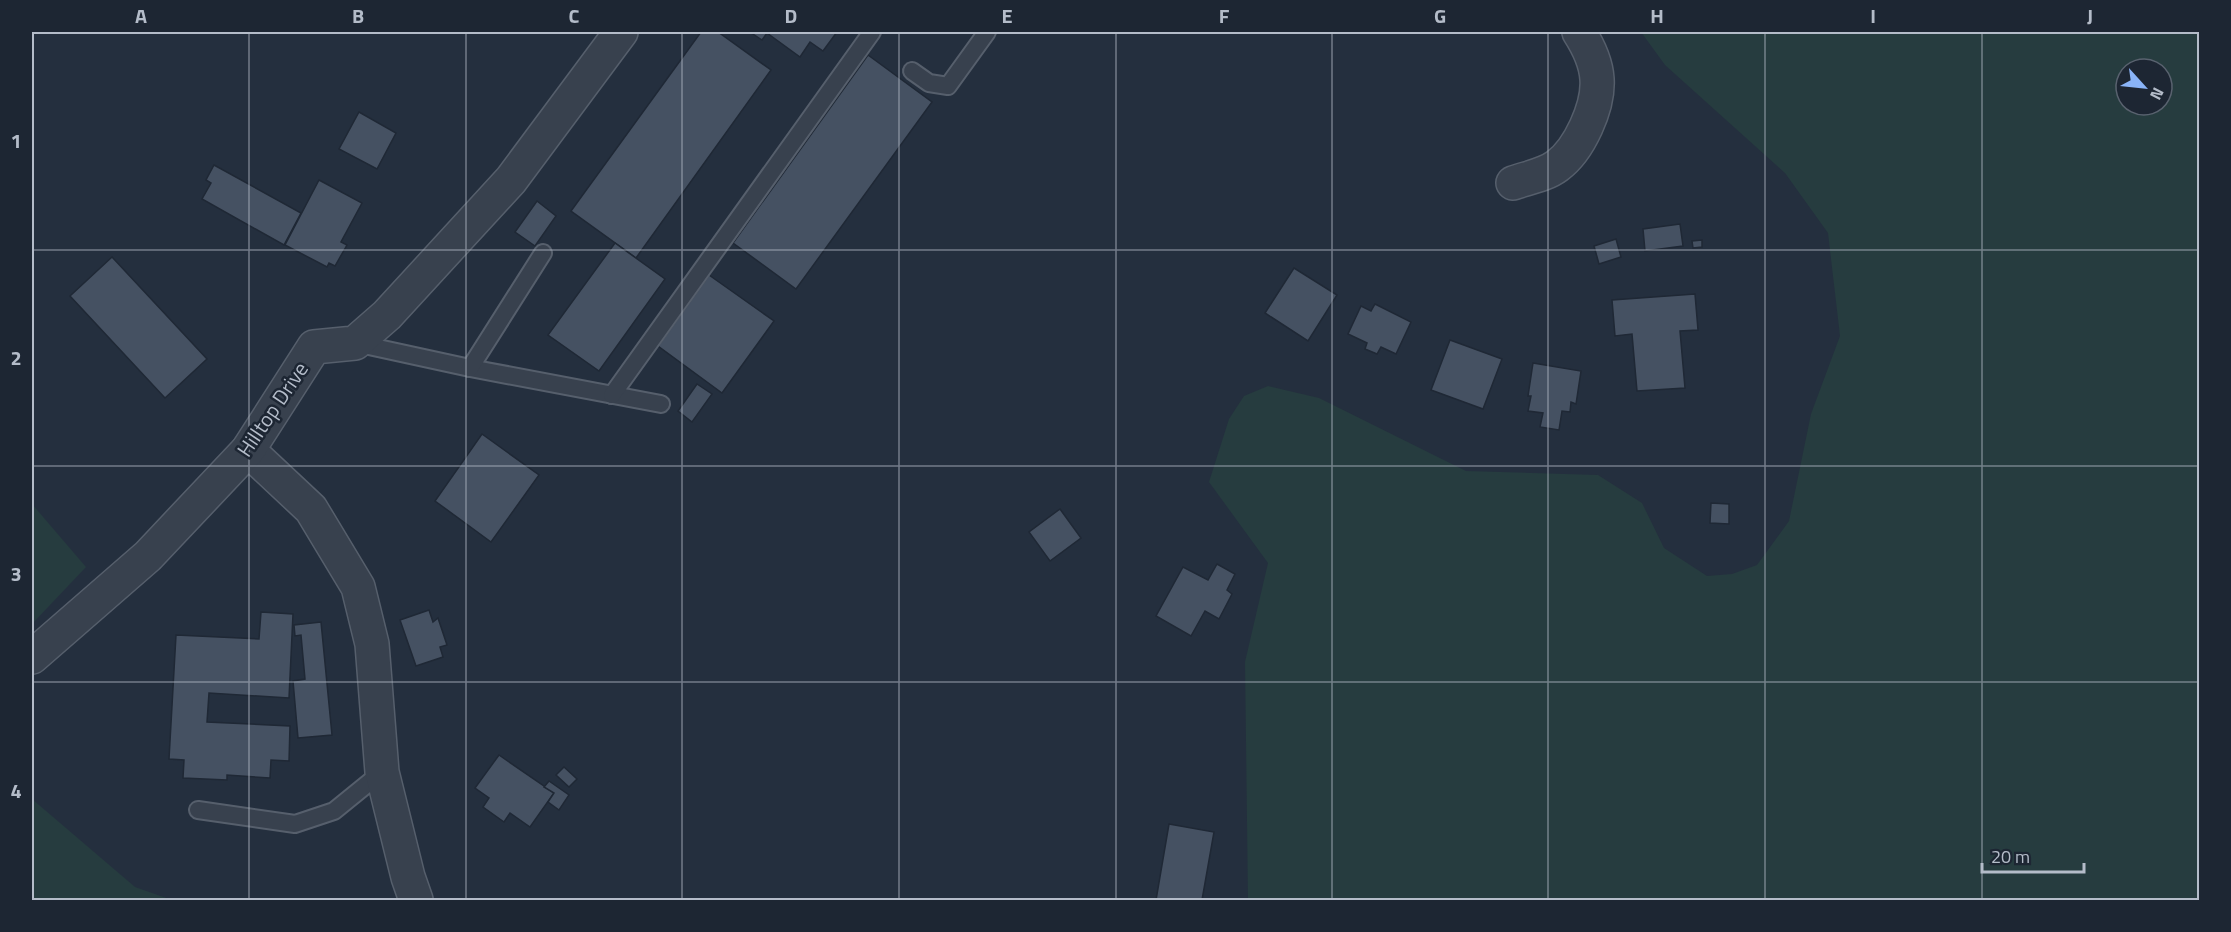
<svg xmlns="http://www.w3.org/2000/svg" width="2231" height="932" font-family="'Titillium Web',sans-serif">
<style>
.green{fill:#263c3f;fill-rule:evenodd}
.building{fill:#455162;stroke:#1f2835;stroke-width:1.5}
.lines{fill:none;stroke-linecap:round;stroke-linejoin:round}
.lane-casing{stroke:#565f6c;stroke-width:20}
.street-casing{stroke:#565f6c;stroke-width:36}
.lane{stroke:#38414e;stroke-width:16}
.street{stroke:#38414e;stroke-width:33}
.grid{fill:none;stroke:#b4bcc9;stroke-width:1.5;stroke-opacity:0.55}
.labels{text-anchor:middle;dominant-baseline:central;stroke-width:5;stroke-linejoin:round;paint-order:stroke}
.street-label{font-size:21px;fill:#b4bcc9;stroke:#1d2633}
.neatline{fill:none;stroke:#b4bcc9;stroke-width:2}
.grid-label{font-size:20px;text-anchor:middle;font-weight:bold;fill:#b4bcc9}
</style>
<rect width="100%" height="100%" fill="#242f3e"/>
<g class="green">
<path d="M1641 32H2199V900H1248L1245 662 1268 563 1209 482 1229 419 1244 396 1268 386 1319 398 1466 471 1598 475 1642 503 1664 548 1707 576 1732 574 1757 565 1789 521 1811 414 1840 336 1828 233 1785 173 1665 65ZM2126 69H2162V105H2126Z"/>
<path d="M32 504 86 567 32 624Z"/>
<path d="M32 799 135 887 172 900H32Z"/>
</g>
<g class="building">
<path d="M701 32H718L771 70 636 258 571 211Z"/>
<path d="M750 32H837L823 51 810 42 800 57 767 33 762 40Z"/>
<path d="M868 55 932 102 796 289 733 243Z"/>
<path d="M359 112 396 133 377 169 339 149Z"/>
<path d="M214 165 301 213 284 245 202 199 211 183 206 180Z"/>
<path d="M319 180 362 203 341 242 347 245 335 266 329 263 327 267 285 245Z"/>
<path d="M537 201 556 216 535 246 515 232Z"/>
<path d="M1680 224 1683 246 1645 251 1643 229Z"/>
<path d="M1616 239 1621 257 1599 264 1594 246Z"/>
<path d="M1702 240V247L1693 248 1692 241Z"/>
<path d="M615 243 665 279 599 371 548 335Z"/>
<path d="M112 257 207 359 165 398 70 296Z"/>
<path d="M1294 268 1337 295 1308 341 1265 313Z"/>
<path d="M709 275 774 321 722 393 658 346Z"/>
<path d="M1695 294 1698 330 1680 331 1685 388 1637 391 1632 334 1615 336 1612 300Z"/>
<path d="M1375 304 1411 322 1396 354 1381 347 1377 354 1365 349 1367 343 1348 334 1361 306 1371 311Z"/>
<path d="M1450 340 1502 359 1483 409 1431 390Z"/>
<path d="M1533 363 1581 371 1576 404 1571 402 1570 412 1562 411 1559 430 1540 427 1543 413 1528 411 1531 396H1528Z"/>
<path d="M697 384 712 394 692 422 678 411Z"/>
<path d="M482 434 539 475 491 542 435 501Z"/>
<path d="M1711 503 1729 504V524L1710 523Z"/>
<path d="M1060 509 1081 538 1050 561 1029 532Z"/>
<path d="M1217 564 1235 574 1227 590 1232 594 1219 619 1205 611 1191 636 1156 616 1183 567 1208 580Z"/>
<path d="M429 610 433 622 438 618 447 645 440 647 443 657 416 666 400 620Z"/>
<path d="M261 612 293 614 289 698 209 693 207 722 290 726 289 761 271 760 270 778 227 775V780L183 778 184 760 169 759 176 635 259 639Z"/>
<path d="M321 622 332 735 298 738 293 681 305 679 301 635 295 636 294 625Z"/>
<path d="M499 755 554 793 530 827 510 813 504 822 483 807 489 798 475 788Z"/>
<path d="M564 767 577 779 569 787 556 775Z"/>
<path d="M549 781 569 795 559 810 548 802 554 793 544 787Z"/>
<path d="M1169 824 1214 832 1202 900H1156Z"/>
</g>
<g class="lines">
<g class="lane-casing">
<g id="lane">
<path d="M912 71 929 83 948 86 987 32"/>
<path d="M355 343 470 368 661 404"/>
<path d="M470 368 543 253"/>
<path d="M612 395 872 32"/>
<path d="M198 810 295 824 334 811 382 772"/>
</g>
</g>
<g class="street-casing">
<g id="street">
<path d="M1513 183C1527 178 1545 175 1557 166 1579 150 1599 107 1597 79 1596 62 1588 46 1579 32"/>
<path d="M248 450 311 509 358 587 372 644 382 772 408 877 416 900"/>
<path d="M32 657 148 556 248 450 314 347 355 343 387 315 511 180 621 32"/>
</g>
</g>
<use href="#lane" class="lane"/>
<use href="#street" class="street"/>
</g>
<path class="grid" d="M249 32V900M466 32V900M682 32V900M899 32V900M1116 32V900M1332 32V900M1548 32V900M1765 32V900M1982 32V900M32 250H2200M32 466H2200M32 682H2200"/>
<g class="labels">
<g class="street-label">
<text transform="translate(272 409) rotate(-56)">Hilltop Drive</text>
</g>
</g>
<rect width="2231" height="932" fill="none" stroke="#1d2633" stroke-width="66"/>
<g transform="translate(2144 87) rotate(117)"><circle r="28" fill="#1d2633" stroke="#59626f" stroke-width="1.5"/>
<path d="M0-4.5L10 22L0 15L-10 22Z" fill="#8ab4f8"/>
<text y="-9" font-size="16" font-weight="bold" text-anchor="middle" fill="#b4bcc9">N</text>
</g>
<path d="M1982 863v9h102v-9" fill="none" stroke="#b4bcc9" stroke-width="3"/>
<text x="1991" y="863" font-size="18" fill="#b4bcc9" stroke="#1d2633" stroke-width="4.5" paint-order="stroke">20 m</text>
<rect x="33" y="33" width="2165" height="866" class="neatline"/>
<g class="grid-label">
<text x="141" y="23">A</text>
<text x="358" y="23">B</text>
<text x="574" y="23">C</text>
<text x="791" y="23">D</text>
<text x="1007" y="23">E</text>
<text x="1224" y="23">F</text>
<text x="1440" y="23">G</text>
<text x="1657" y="23">H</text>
<text x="1873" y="23">I</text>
<text x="2090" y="23">J</text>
<text x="16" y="148">1</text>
<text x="16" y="365">2</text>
<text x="16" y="581">3</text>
<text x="16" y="798">4</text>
</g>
</svg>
